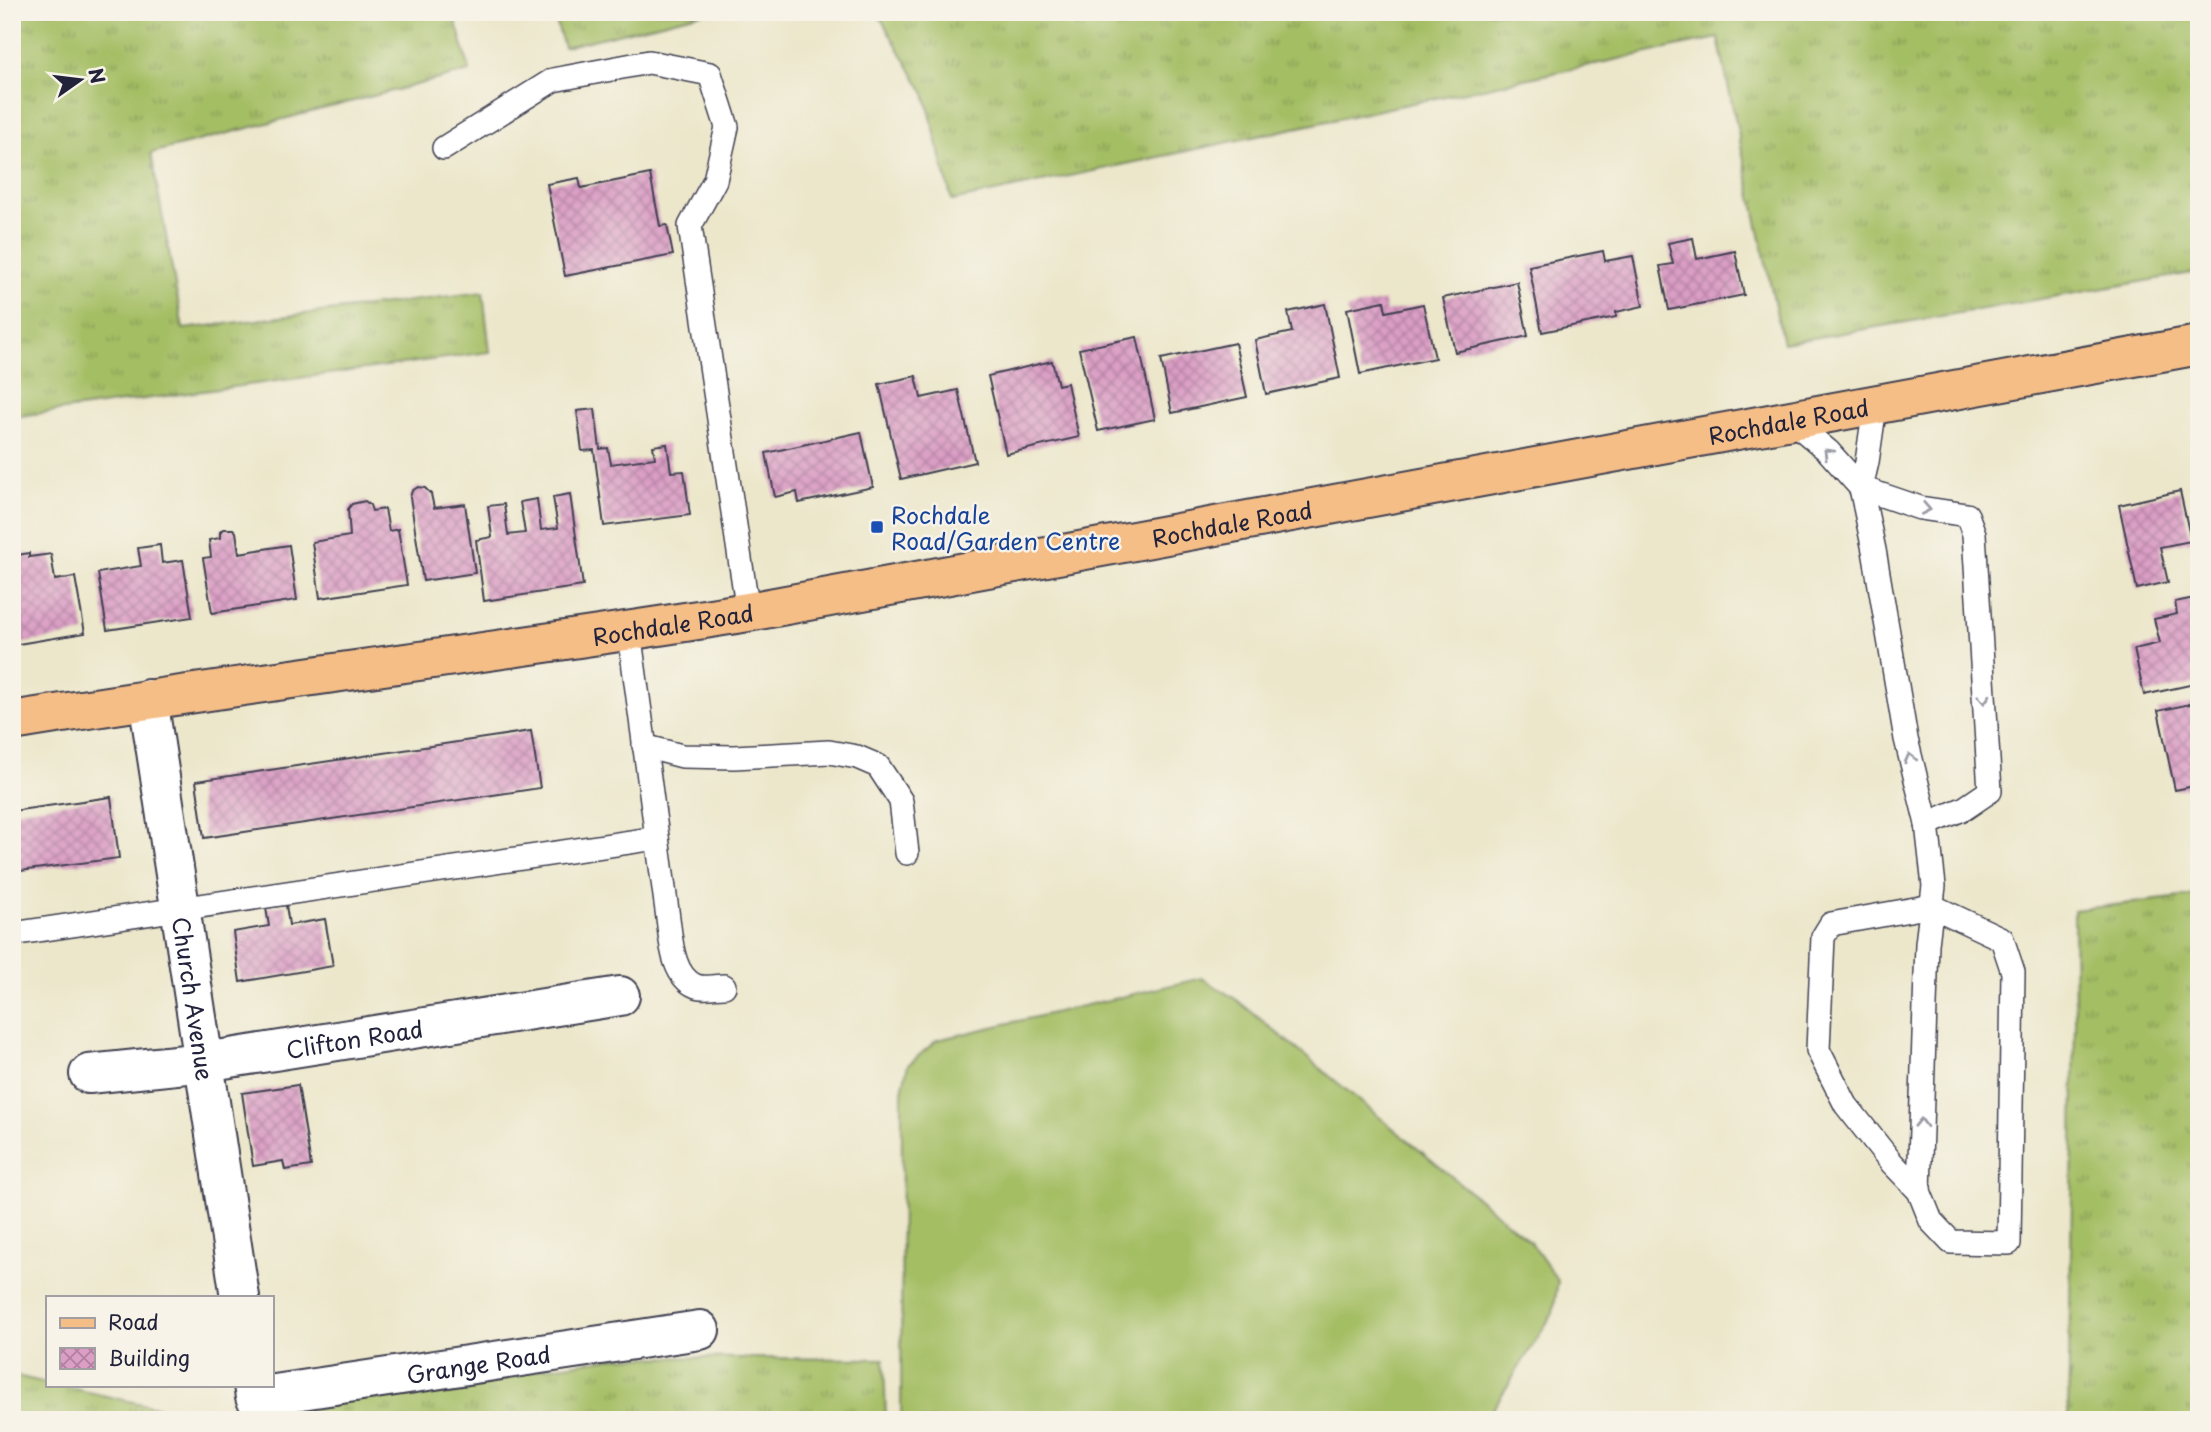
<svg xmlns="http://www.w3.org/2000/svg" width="2211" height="1432" font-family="'Playpen Sans',sans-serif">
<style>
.grass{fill:url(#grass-tufts);stroke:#637050;stroke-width:2}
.garden{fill:#a4be64;stroke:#637050;stroke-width:2}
.building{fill:url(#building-cross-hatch)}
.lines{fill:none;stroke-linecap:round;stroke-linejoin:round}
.service-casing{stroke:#404051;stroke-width:26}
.minor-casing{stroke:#404051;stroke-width:42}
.primary-casing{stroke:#404051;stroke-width:42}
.service{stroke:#fff;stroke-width:23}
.minor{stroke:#fff;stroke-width:38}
.primary{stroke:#f6be87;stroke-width:38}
.oneway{stroke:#9c9ca7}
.transit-dot{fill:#1a4fb4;stroke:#f7f3e8;stroke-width:2.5}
.labels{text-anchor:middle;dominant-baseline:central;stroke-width:5;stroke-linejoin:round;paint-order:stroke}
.street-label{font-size:23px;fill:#22223b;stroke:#f7f3e8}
.transit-label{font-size:23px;fill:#164399;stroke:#f7f3e8;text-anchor:start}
</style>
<defs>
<pattern id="grass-tufts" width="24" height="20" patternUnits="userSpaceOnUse" patternTransform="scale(1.75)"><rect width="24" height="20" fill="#a4be64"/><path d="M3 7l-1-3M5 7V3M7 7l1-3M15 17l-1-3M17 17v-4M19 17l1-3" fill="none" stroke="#859a54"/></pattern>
<pattern id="building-cross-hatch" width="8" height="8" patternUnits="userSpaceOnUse" patternTransform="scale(1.75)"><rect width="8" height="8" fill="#db9ec5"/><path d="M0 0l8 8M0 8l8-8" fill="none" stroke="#b180a1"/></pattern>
</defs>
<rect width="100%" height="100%" fill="#f7f3e8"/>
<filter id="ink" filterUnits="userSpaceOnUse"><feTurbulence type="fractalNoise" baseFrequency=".0143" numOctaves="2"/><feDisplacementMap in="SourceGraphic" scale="14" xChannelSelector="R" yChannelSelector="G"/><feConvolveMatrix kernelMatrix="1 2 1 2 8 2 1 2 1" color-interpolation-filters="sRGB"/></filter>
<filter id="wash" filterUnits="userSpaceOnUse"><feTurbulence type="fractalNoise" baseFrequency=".00686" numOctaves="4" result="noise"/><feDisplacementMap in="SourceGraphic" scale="28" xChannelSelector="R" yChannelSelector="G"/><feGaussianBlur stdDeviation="1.57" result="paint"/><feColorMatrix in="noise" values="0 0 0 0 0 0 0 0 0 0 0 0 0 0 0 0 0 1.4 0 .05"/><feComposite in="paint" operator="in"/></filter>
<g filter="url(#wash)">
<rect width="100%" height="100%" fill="#ece7cb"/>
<g class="grass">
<path d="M12 12H453L470 71 151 153 183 329 483 292 490 352 12 417Z"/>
<path d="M553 12H707L564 47Z"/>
<path d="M877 12H2199V272L1783 343 1718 38 952 201 925 94Z"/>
<path d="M2199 895V1420H2068L2075 1022 2074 910Z"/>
<path d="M616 1357 884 1359 886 1420H247L246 1415Z"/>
<path d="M12 1375 47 1383V1385H57L213 1420H12Z"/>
</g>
<path class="garden" d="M1202 978 1237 1000 1530 1241 1558 1281 1553 1313 1486 1420H901L902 1091 908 1065 937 1040Z"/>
<g id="blocks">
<g class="building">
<path d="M650 174 660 226 667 225 673 255 565 276 547 184 579 178 581 188Z"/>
<path d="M1693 238 1697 259 1735 251 1744 295 1669 310 1660 266 1673 264 1668 243Z"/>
<path d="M1603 251 1605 261 1633 256 1643 306 1616 312V317L1542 332 1529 266Z"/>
<path d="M1517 282 1528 336 1455 352 1443 298Z"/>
<path d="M1384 301 1386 312 1423 304 1435 358 1360 374 1347 309Z"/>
<path d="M1325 304 1340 378 1266 394 1255 340 1292 332 1288 312Z"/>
<path d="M1137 337 1155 419 1098 431 1079 349Z"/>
<path d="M1235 343 1247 397 1172 413 1161 359Z"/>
<path d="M1052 361 1058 385 1067 383 1079 437 1006 454 988 376Z"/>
<path d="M916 376 921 398 958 390 975 462 901 479 879 384Z"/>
<path d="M595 409 600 449 608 448 611 464 655 458 653 446 667 444 671 472 684 471 690 515 604 526 594 450 582 451 577 411Z"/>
<path d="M861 432 873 487 799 503 797 492 775 497 766 453Z"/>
<path d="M418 487 425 488 431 494 434 508 465 504 475 573 423 581 410 497 412 491Z"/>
<path d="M2180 491 2191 541 2160 547 2168 582 2137 589 2119 505Z"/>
<path d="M570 494 583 586 484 601 476 540 492 537 488 506 504 504 508 535 525 533 520 502 537 499 541 530 558 528 553 497Z"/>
<path d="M365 501 370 505 372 511 385 509 389 531 398 529 407 585 320 598 312 542 350 536 348 509 352 504Z"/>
<path d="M223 529H233L236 532 239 553 289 545 297 600 212 613 203 558 211 557 209 540 220 538V532Z"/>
<path d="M160 545 162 563 183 560 192 617 107 630 98 573 141 566 138 548Z"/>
<path d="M29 553V557L51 554 55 580 75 577 85 633 12 645V556Z"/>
<path d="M2199 597V683L2144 695 2134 649 2160 643 2154 619 2177 614 2175 602Z"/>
<path d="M2199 702V785L2175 790 2158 711Z"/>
<path d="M531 731 540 788 204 838 196 781Z"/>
<path d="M111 797 119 858 12 872V811Z"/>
<path d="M286 905 289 925 325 919 333 966 240 982 233 932 269 926 266 908Z"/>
<path d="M298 1085 311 1166 285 1170 283 1161 253 1166 242 1093Z"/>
</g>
</g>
</g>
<g filter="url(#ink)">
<use href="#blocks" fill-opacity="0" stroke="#404051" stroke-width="2"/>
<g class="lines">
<g class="service-casing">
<g id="service">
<path d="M444 148 553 80 649 62 710 74 727 127 715 180 690 226 748 612"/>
<path d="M1875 406 1867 462 1861 488 1874 550 1906 739 1927 824 1934 886 1927 944 1919 1191"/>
<path d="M1792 421 1828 451 1861 488 1920 508 1967 515 1974 534 1990 791 1965 808 1927 824"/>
<path d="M629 631 668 918C671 940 672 976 696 986 704 989 715 986 724 986"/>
<path d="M644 746 682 756 734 757 829 752 857 757 878 766 901 801 907 853"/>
<path d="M1932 906 2002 939 2013 972 2009 1243 1951 1242 1931 1221 1919 1191 1892 1163 1846 1105 1818 1050 1823 937 1831 924Z"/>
<path d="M12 934 657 838"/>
</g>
</g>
<g class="minor-casing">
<g id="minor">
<path id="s1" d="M148 699 240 1297"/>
<path id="s2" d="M89 1074 205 1062 620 996"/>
<path id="s3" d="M253 1385 255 1397 700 1330"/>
</g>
</g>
<g class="primary-casing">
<g id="primary">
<path id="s4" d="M12 721C257 681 503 652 748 612L2199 345"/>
</g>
</g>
<use href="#service" class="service"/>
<use href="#minor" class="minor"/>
<use href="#primary" class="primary"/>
</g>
<defs><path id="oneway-chevron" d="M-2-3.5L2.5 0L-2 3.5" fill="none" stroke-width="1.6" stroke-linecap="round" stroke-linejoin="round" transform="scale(1.75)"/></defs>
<g class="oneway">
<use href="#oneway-chevron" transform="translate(1828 453) rotate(-135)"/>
<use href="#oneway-chevron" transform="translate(1926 509) rotate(11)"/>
<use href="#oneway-chevron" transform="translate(1984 699) rotate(87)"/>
<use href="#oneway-chevron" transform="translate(1910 758) rotate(-104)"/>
<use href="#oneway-chevron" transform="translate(1921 1123) rotate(-88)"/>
</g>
</g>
<rect class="transit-dot" x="870" y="520" width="14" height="14" rx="3.5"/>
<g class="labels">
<g class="street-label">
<text stroke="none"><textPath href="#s4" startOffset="1802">Rochdale Road</textPath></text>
<text stroke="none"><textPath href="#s4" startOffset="1236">Rochdale Road</textPath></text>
<text stroke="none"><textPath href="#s4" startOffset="668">Rochdale Road</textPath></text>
<text stroke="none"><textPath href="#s1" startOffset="303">Church Avenue</textPath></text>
<text stroke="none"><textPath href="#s2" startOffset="268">Clifton Road</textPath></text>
<text stroke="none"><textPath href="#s3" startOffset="238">Grange Road</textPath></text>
</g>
<g class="transit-label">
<text x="891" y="514">Rochdale<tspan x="891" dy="26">Road/Garden Centre</tspan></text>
</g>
</g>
<rect width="2211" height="1432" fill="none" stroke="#f7f3e8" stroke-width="42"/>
<rect x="46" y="1296" width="228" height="91" fill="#f7f3e8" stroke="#a29fa3" stroke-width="2"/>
<rect x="60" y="1318" width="35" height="10" fill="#f6be87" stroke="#a29fa3" stroke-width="2"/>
<text x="108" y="1330" font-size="21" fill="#22223b">Road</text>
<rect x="60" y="1348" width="35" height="21" fill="url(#building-cross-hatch)" stroke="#a29fa3" stroke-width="2"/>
<text x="108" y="1366" font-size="21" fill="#22223b">Building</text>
<g transform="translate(80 80) rotate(76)" stroke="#f7f3e8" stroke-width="5" paint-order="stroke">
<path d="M0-5L12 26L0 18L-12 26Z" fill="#22223b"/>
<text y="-10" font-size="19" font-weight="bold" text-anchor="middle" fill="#22223b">N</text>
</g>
</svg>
